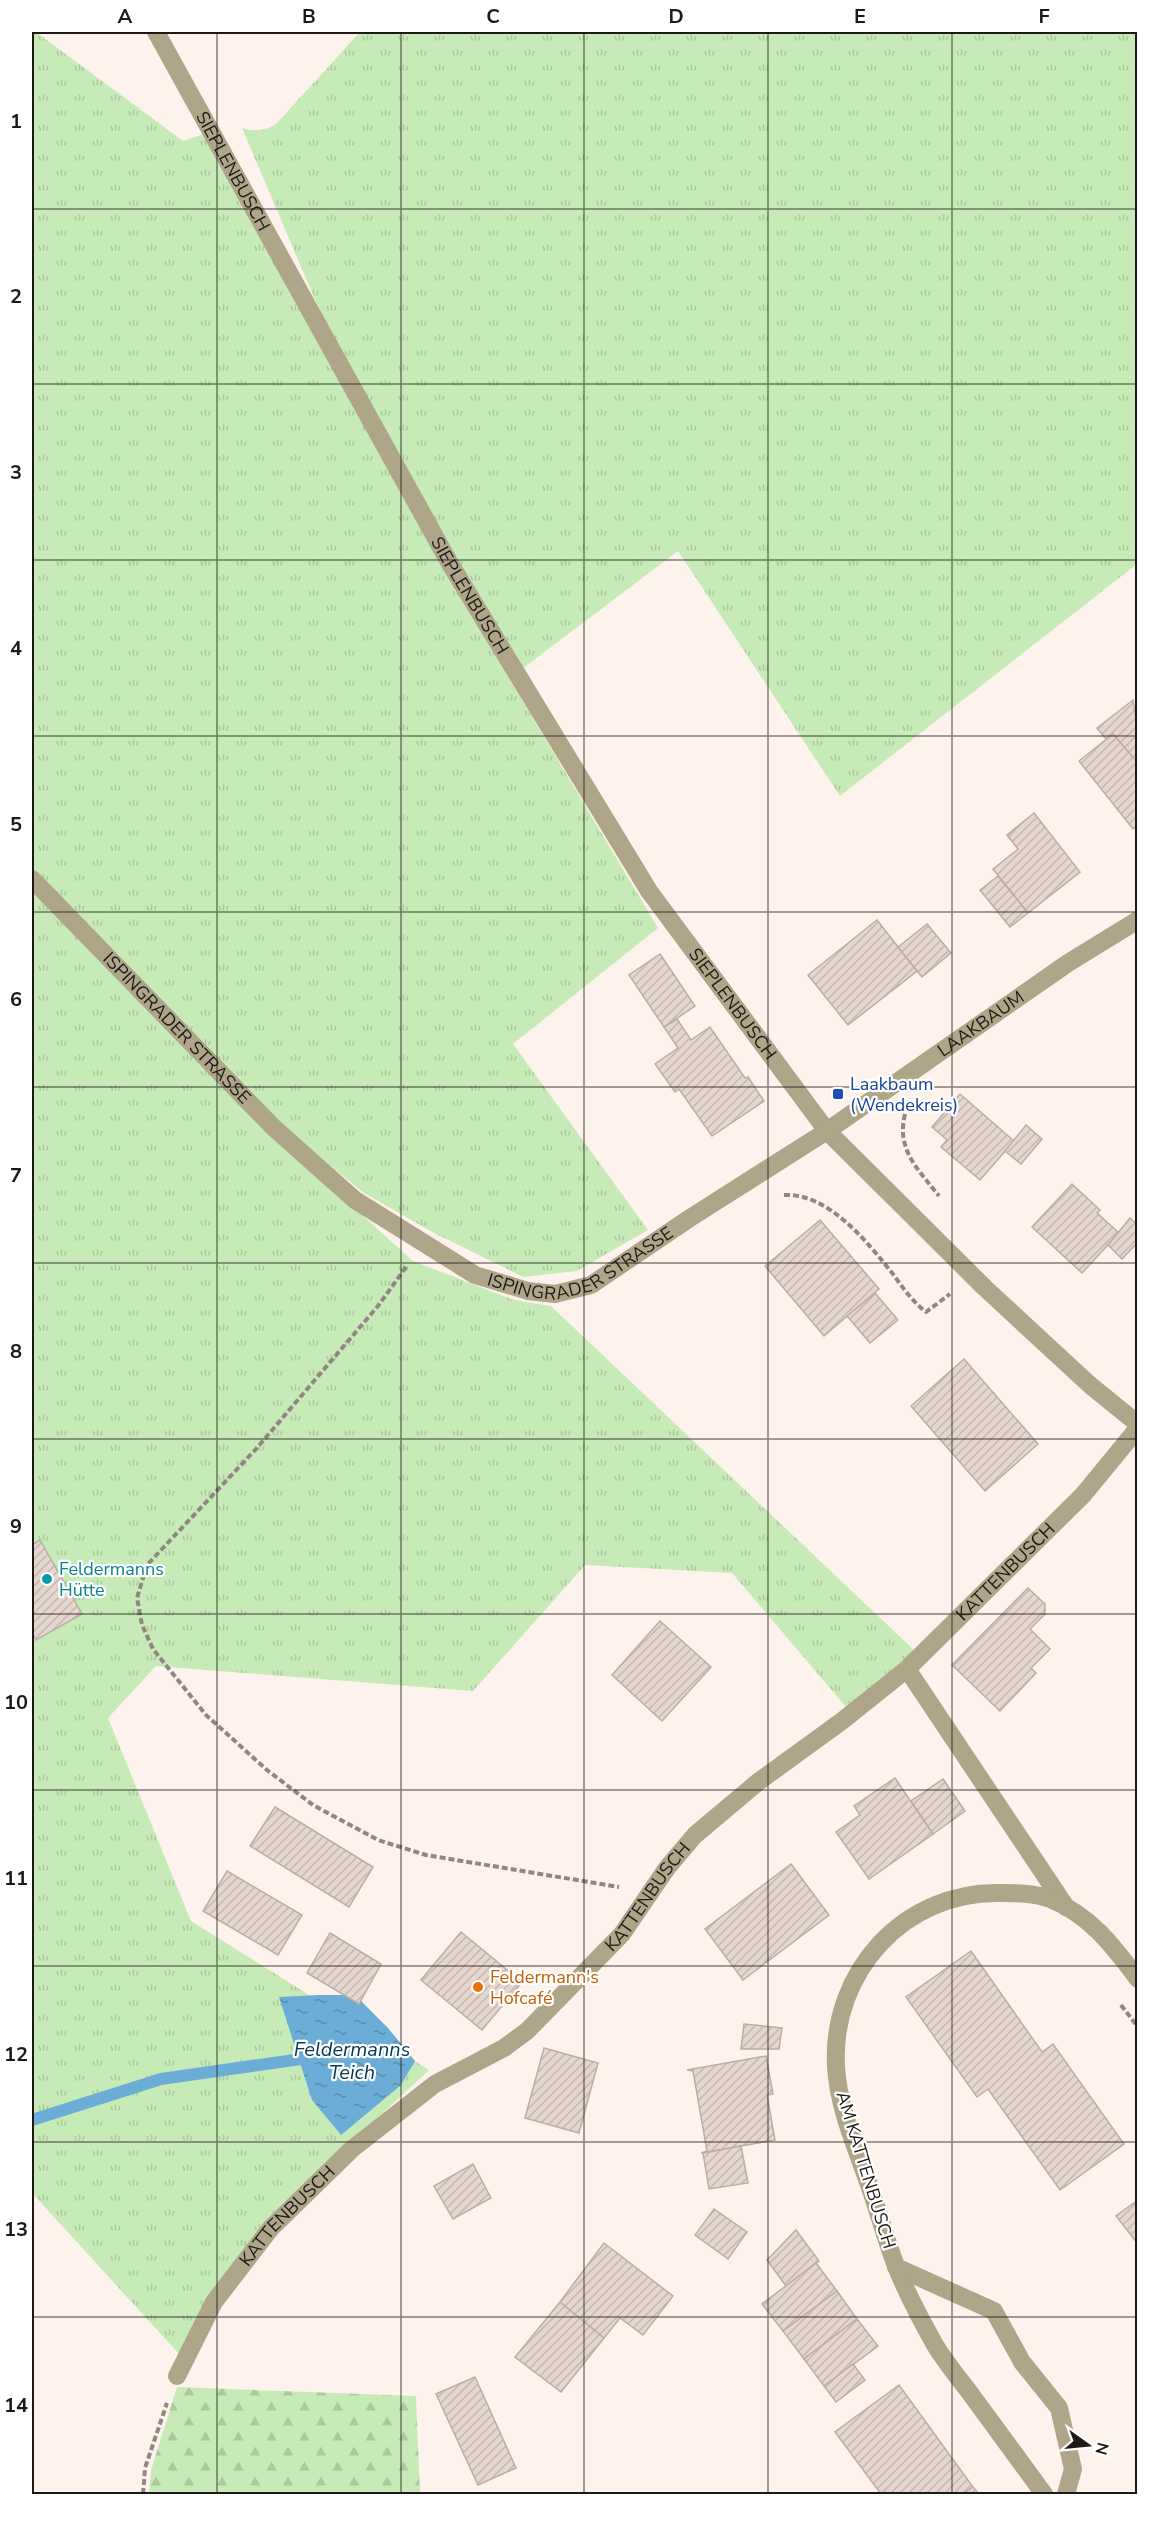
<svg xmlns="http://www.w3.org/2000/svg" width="1169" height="2526" font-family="'Nunito Sans',sans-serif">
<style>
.grass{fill:url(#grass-tufts)}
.forest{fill:url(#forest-firs)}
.water{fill:url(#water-ripples)}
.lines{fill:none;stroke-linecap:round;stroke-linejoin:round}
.stream{stroke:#6cadd7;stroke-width:12}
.building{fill:url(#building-hatch);stroke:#bbada5;stroke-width:1.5}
.path{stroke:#8f8782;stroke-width:4;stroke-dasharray:6 3;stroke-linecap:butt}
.minor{stroke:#afa689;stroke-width:18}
.grid{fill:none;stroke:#1e1916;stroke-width:1.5;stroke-opacity:0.55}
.transit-dot{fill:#1a4fb4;stroke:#fff;stroke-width:2}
.culture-dot{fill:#0f9aa8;stroke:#fff;stroke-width:2}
.food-dot{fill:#e8710a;stroke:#fff;stroke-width:2}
.labels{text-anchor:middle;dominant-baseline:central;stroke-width:4.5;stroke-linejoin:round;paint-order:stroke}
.street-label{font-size:18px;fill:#1e1916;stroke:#fff}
.transit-label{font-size:18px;fill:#164399;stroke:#fff;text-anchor:start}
.culture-label{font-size:18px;fill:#0d838f;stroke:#fff;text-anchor:start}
.food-label{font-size:18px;fill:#c56008;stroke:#fff;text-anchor:start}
.water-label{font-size:20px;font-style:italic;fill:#003854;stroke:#fff}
.neatline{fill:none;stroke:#1e1916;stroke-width:2}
.grid-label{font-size:20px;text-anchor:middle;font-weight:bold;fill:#1e1916}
</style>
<defs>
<pattern id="grass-tufts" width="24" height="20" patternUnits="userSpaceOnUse" patternTransform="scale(1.5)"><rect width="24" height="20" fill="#c7ebb6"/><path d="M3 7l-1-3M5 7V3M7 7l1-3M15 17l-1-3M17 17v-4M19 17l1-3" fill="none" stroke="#aac99c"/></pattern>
<pattern id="forest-firs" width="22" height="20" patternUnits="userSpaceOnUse" patternTransform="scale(1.5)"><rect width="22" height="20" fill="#c7ebb6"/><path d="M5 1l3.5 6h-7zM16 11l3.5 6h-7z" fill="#aac99c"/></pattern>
<pattern id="water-ripples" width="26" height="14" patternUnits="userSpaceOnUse" patternTransform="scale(1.5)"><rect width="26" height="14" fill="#6cadd7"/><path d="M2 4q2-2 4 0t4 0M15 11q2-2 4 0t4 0" fill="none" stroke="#588cad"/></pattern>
<pattern id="building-hatch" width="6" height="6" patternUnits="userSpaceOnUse" patternTransform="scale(1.5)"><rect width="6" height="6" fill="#e5d6ce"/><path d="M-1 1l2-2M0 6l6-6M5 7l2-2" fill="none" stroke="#c4b7b0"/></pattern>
</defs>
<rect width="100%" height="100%" fill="#fef3ec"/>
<g class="grass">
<path d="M32 32H36L183 141 204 134 441 564 658 928 513 1044 648 1230 577 1271 523 1277 434 1233 364 1193 279 1124 32 869Z"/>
<path d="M360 32H1137V564L840 796 678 551 518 672 333 342 242 128C256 132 264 131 276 124Z"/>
<path d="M32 890 351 1205 413 1261 514 1300 551 1306 915 1651 846 1707 732 1573 585 1565 473 1691 156 1666 108 1718 191 1921 429 2070 268 2221 180 2355 32 2193Z"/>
</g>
<path class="forest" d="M177 2387 416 2396 420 2494H149L151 2470Z"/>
<path class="water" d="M318 1995H355L388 2028 415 2061 401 2085 341 2135 312 2100 279 1997Z"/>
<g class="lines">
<path class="stream" d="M32 2120 161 2079 315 2057"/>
</g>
<g class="building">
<path d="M1133 700 1138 732 1136 764 1113 734 1106 739 1097 728Z"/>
<path d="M1113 734 1138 763V825L1133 829 1079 761Z"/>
<path d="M1034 813 1080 872 1028 913 993 869 1018 849 1007 835Z"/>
<path d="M998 876 1028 913 1010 927 980 890Z"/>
<path d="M877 920 917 971 848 1025 808 975Z"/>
<path d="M927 924 951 953 922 977 898 947Z"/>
<path d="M660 954 695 1006 664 1027 629 975Z"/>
<path d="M677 1019 691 1040 710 1027 745 1078 748 1077 764 1101 712 1136 679 1089 675 1092 655 1064 678 1048 664 1027Z"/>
<path d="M960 1094 1014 1141 980 1180 941 1147 947 1140 932 1127Z"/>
<path d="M1026 1125 1042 1139 1021 1164 1005 1151Z"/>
<path d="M1072 1184 1100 1210 1097 1213 1119 1233 1082 1273 1032 1227Z"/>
<path d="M1130 1218 1138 1225V1242L1122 1259 1108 1245Z"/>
<path d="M820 1220 879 1289 824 1336 765 1266Z"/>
<path d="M875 1293 898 1320 870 1343 847 1316Z"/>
<path d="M964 1359 1038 1444 985 1491 911 1406Z"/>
<path d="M40 1540 82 1614 36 1640 32 1632V1545Z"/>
<path d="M1028 1588 1045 1604V1614L1030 1629 1050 1649 1031 1668 1036 1673 1000 1711 952 1665Z"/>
<path d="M660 1621 711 1667 662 1721 612 1675Z"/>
<path d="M895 1778 933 1834 869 1879 836 1832 860 1815 854 1806Z"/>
<path d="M943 1779 965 1811 933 1834 911 1801Z"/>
<path d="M275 1807 373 1867 349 1907 250 1846Z"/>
<path d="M791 1864 829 1915 743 1980 705 1929Z"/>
<path d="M227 1871 302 1915 278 1955 203 1911Z"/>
<path d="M461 1932 522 1982 482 2030 421 1980Z"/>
<path d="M330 1933 381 1964 359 2004 307 1973Z"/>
<path d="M971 1951 1042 2052 1053 2044 1124 2144 1060 2190 988 2089 977 2097 906 1997Z"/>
<path d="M744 2024 782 2028 779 2049H741Z"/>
<path d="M544 2048 598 2063 579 2133 525 2118Z"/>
<path d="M766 2056 773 2094 767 2095 775 2140 701 2153 707 2151 693 2071 687 2070Z"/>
<path d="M741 2146 748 2183 709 2189 703 2153Z"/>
<path d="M473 2164 491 2198 453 2219 434 2186Z"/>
<path d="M1138 2200V2244L1116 2216Z"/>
<path d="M714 2209 747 2232 728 2259 695 2235Z"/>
<path d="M796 2230 819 2261 786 2286 767 2260Z"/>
<path d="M604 2243 673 2296 643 2335 620 2318 604 2338 560 2302Z"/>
<path d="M816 2263 837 2291 783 2331 762 2304Z"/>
<path d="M837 2291 857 2319 804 2359 783 2331Z"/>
<path d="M560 2302 604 2338 561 2392 515 2357Z"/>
<path d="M857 2319 878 2346 824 2386 804 2359Z"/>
<path d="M853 2364 865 2380 836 2402 824 2386Z"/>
<path d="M475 2377 516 2468 478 2485 436 2394Z"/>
<path d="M899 2385 973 2487 963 2494H881L835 2432Z"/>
<path d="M973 2487 979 2494H963Z"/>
</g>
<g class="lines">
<g class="path">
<path d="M905 1114C896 1150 918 1169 939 1196"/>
<path d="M784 1195C829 1193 867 1242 893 1274 903 1288 912 1301 926 1312L950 1294"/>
<path d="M406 1267 378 1306 256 1449 147 1565 137 1598 142 1625 153 1649 206 1715 267 1770 313 1805 378 1840 426 1855 619 1887"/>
<path d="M1121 2005 1138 2027"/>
<path d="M143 2494 145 2468 167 2403"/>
</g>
<g class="minor">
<path id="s1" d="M156 32 449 562 649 891 827 1131 985 1288 1090 1385 1138 1424"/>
<path id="s2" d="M32 879 273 1127 355 1200 475 1275 528 1291 555 1294 591 1285 690 1218 827 1131 1068 963 1138 920"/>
<path d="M907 1669 1066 1907"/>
<path d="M896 2267 994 2311 1022 2362 1059 2408 1073 2469 1066 2494"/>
<path id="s3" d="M177 2376 214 2302 271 2228 352 2149 435 2084 504 2048 527 2031 622 1934 667 1868 695 1835 758 1782 842 1721 907 1669 1083 1495 1138 1428"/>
<path d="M1044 2494C1020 2461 995 2427 970 2393 959 2378 945 2362 935 2345 921 2320 906 2292 896 2266 885 2238 878 2209 868 2182 855 2145 838 2106 836 2066 831 1972 904 1891 1000 1893 1016 1893 1035 1893 1050 1899 1090 1915 1113 1946 1138 1979"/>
</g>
</g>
<path class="grid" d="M217 32V2494M401 32V2494M584 32V2494M768 32V2494M952 32V2494M32 209H1138M32 384H1138M32 560H1138M32 736H1138M32 912H1138M32 1087H1138M32 1263H1138M32 1439H1138M32 1614H1138M32 1790H1138M32 1966H1138M32 2142H1138M32 2317H1138"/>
<rect class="transit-dot" x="832" y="1088" width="12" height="12" rx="3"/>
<circle class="culture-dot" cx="47" cy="1579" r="6"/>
<circle class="food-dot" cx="478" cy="1987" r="6"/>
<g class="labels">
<g class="street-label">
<text stroke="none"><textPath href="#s1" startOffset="159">SIEPLENBUSCH</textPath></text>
<text stroke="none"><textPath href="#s1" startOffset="645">SIEPLENBUSCH</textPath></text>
<text stroke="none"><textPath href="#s1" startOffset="1131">SIEPLENBUSCH</textPath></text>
<text stroke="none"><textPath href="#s2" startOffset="1186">LAAKBAUM</textPath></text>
<text stroke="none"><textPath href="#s2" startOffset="208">ISPINGRADER STRASSE</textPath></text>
<text stroke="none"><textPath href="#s2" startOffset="712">ISPINGRADER STRASSE</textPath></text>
<text stroke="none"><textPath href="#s3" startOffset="1168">KATTENBUSCH</textPath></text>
<text stroke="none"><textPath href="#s3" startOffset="682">KATTENBUSCH</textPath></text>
<text transform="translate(866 2170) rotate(73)">AM KATTENBUSCH</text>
<text stroke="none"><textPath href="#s3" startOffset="196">KATTENBUSCH</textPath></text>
</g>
<g class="transit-label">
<text x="850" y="1084">Laakbaum<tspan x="850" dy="21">(Wendekreis)</tspan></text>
</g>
<g class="culture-label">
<text x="59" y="1569">Feldermanns<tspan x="59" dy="21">Hütte</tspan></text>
</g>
<g class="food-label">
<text x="490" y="1977">Feldermann's<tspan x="490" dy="21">Hofcafé</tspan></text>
</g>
<g class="water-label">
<text x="352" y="2049">Feldermanns<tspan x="352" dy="23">Teich</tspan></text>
</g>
</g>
<rect width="1169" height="2526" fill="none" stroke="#ffffff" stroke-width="66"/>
<g transform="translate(1088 2445) rotate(105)" stroke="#ffffff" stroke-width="4.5" paint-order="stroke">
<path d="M0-4.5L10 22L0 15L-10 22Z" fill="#1e1916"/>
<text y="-9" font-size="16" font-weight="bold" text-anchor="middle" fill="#1e1916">N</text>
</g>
<rect x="33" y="33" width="1103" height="2460" class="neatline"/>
<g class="grid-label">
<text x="125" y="23">A</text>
<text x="309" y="23">B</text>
<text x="493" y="23">C</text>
<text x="676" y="23">D</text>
<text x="860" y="23">E</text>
<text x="1044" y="23">F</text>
<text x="16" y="128">1</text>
<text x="16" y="303">2</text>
<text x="16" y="479">3</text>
<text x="16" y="655">4</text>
<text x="16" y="831">5</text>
<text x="16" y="1006">6</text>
<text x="16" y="1182">7</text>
<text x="16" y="1358">8</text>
<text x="16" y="1533">9</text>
<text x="16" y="1709">10</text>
<text x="16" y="1885">11</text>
<text x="16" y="2061">12</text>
<text x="16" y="2236">13</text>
<text x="16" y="2412">14</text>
</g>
</svg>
